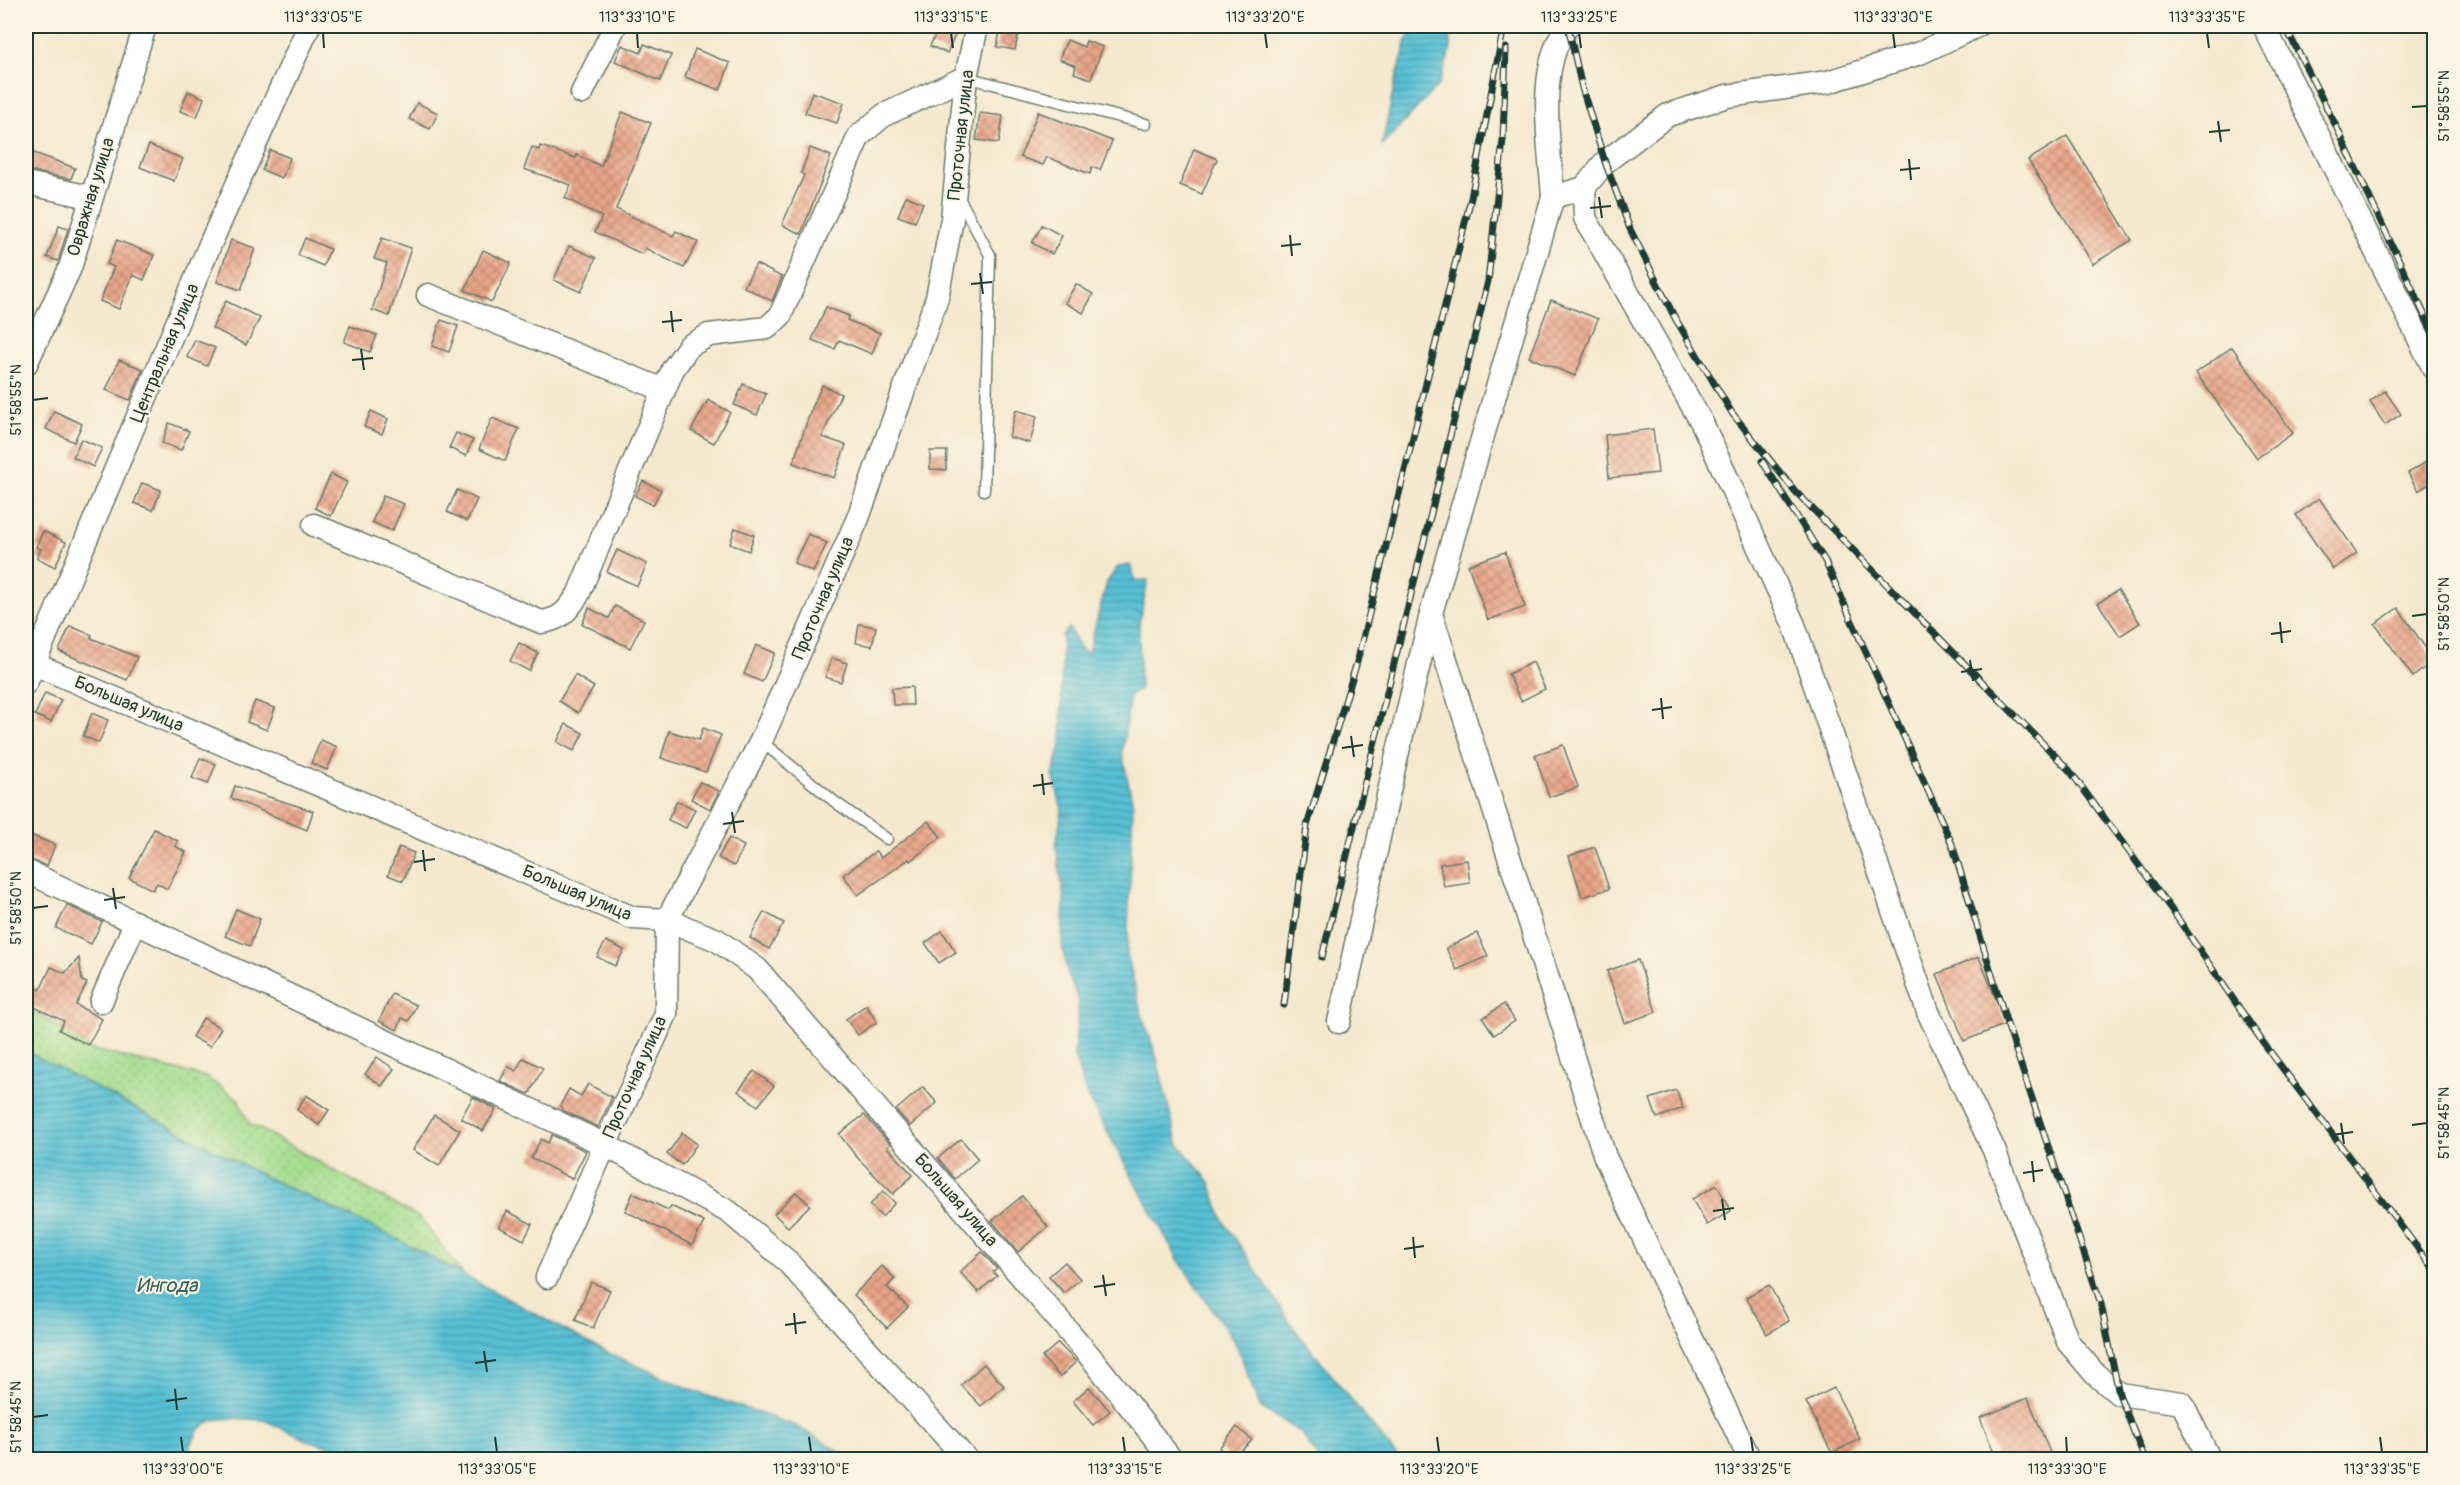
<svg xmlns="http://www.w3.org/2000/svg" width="2460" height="1485" font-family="Pangolin,sans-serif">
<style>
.grass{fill:url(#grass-dots);stroke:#618c61;stroke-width:1.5}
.water{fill:url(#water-rules);stroke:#3b7e84;stroke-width:1.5}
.building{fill:url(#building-cross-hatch)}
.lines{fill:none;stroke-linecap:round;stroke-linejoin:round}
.lane-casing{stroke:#6a796a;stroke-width:13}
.street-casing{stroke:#6a796a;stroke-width:25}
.lane{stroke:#fff;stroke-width:10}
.street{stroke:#fff;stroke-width:22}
.rail-casing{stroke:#1f3d34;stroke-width:7}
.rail{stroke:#fcf5e5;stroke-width:4.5;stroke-dasharray:14;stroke-linecap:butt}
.ticks{fill:none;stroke:#1f3d34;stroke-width:2}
.labels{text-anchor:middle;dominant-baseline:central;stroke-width:4.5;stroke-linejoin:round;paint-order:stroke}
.street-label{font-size:18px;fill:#1f3d34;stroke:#fcf5e5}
.water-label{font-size:20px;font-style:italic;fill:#2d5e5c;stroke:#fcf5e5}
.neatline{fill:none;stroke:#1f3d34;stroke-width:2}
.ticks-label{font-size:15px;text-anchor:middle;fill:#1f3d34}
</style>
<defs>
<pattern id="grass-dots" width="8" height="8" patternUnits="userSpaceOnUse" patternTransform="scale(1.5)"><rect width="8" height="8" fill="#a3dc8e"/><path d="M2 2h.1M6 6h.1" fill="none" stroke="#8cbe7b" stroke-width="1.8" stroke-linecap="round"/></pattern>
<pattern id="water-rules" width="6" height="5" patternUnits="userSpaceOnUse" patternTransform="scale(1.5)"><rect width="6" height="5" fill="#57c0d4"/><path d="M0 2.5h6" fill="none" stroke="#479dad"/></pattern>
<pattern id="building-cross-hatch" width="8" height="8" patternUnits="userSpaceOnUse" patternTransform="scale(1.5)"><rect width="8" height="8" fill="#e9a589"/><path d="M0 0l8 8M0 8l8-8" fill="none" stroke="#bc8871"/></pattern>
</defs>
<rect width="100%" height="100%" fill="#fcf5e5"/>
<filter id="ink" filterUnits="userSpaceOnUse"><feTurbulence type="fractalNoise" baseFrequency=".0167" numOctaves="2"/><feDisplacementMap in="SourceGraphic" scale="12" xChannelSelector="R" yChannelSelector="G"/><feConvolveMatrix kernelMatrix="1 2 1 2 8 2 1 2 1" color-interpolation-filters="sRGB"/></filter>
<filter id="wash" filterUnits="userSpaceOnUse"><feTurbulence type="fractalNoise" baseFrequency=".008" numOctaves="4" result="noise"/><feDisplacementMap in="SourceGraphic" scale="24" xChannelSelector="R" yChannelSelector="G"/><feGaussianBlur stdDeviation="1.35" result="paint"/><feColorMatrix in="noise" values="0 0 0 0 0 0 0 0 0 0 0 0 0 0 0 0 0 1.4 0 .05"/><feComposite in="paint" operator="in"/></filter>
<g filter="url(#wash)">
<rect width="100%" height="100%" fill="#f4e8ce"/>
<path class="grass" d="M26 1009 70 1032 89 1049 206 1077 238 1099 249 1123 420 1218 463 1274 399 1240 264 1176 26 1051Z"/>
<g class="water">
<path d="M1411 26H1448L1451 49 1439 84 1382 146 1394 87Z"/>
<path d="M1130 565 1135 581 1148 580 1139 624 1140 689 1130 695 1122 753 1133 805 1127 954 1141 1012 1156 1055 1177 1142 1210 1182 1223 1220 1293 1327 1399 1459H1319L1301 1433 1260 1407 1237 1346 1178 1259 1116 1148 1086 1093 1074 1056 1079 1002 1068 974 1062 945 1064 898 1056 846 1062 810 1053 775 1061 745 1062 635 1069 628 1081 649 1088 653 1107 582 1118 567Z"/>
<path d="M26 1051 264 1176 399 1240 600 1349 697 1392 794 1425 853 1459H369L307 1440 264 1420 233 1418 212 1420 198 1431 191 1445 192 1459H26Z"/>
</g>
<g id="blocks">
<g class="building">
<path d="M939 26H959L947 53 930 46Z"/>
<path d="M1001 26H1020L1015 50 997 47Z"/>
<path d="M1067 40 1084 47 1086 41 1103 47 1091 79 1074 73 1076 66 1059 59Z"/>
<path d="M644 44 671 55 660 81 615 61 622 45 641 53Z"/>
<path d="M695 49 730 63 720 90 685 77Z"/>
<path d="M188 91 204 98 197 117 180 111Z"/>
<path d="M812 92 844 103 837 123 805 113Z"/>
<path d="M417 103 438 113 430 129 409 119Z"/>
<path d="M622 112 651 123 616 209 673 236 676 231 698 242 684 268 645 248 642 254 595 232 602 217 565 198 571 185 524 169 532 147 539 150 540 146 576 158 577 155 601 166Z"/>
<path d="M1038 112 1112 141 1100 170 1092 167 1090 174 1047 157 1043 165 1020 157Z"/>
<path d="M980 113 1003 116 999 143 976 140Z"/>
<path d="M2067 136 2132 240 2093 264 2028 160Z"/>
<path d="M149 145 183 159 174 181 140 167Z"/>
<path d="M810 148 831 156 801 234 782 225 804 175 801 173Z"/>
<path d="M1194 149 1217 159 1202 194 1180 185Z"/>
<path d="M26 150 75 168 71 179 26 170Z"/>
<path d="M270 150 290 158 282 178 262 170Z"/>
<path d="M906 196 923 203 915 222 898 216Z"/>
<path d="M1042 225 1062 236 1052 254 1032 243Z"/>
<path d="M59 226 68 229 58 261 47 257Z"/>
<path d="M305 238 330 249 323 266 298 255Z"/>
<path d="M382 238 411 248 389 316 372 310 387 263 374 259Z"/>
<path d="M117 240 154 255 144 280 133 275 119 309 100 301 114 267 107 264Z"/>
<path d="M231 240 255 248 241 290 217 282Z"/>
<path d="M569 246 596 258 581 292 554 280Z"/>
<path d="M483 250 511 263 492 302 465 290Z"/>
<path d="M756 264 782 277 772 301 744 287Z"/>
<path d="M1076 284 1093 294 1083 313 1065 303Z"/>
<path d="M1551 300 1598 319 1575 376 1529 357Z"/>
<path d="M226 301 260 318 246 345 212 328Z"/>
<path d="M826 307 849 316 847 320 880 333 872 354 839 340 835 349 812 340Z"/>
<path d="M441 320 458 326 449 352 432 346Z"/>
<path d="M350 326 377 335 370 352 344 342Z"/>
<path d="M195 340 215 348 207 366 187 357Z"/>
<path d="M2232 347 2293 433 2257 458 2196 373Z"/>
<path d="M119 360 143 369 130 400 106 390Z"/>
<path d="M743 384 766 394 757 415 734 405Z"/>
<path d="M822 385 841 394 822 437 846 445 834 478 793 463 810 413Z"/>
<path d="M2385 391 2401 414 2385 425 2370 402Z"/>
<path d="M708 400 730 412 714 443 691 431Z"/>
<path d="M1016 410 1037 416 1030 443 1009 437Z"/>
<path d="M54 411 82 424 74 442 46 429Z"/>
<path d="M371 411 388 419 382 434 364 427Z"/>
<path d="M492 418 519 429 505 461 479 449Z"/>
<path d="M169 423 189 431 181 450 162 443Z"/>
<path d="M1653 429 1658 473 1609 478 1605 435Z"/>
<path d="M456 433 473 440 466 456 449 448Z"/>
<path d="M81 439 102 448 93 467 73 457Z"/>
<path d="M930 451H947L946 470 930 469Z"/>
<path d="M2428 461 2434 473V481L2418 491 2408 473Z"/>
<path d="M331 474 347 482 331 516 315 508Z"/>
<path d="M643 481 661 490 653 505 635 496Z"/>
<path d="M142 483 161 490 153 510 134 503Z"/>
<path d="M457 490 477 499 467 521 447 512Z"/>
<path d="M383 496 404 504 392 531 372 522Z"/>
<path d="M2319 498 2357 553 2333 569 2296 515Z"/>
<path d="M735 528 754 535 749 551 730 544Z"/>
<path d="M43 531 66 542 55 567 37 558 41 549 36 547Z"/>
<path d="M808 534 827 543 813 572 794 563Z"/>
<path d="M617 550 647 564 637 586 607 572Z"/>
<path d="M1505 552 1525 607 1488 620 1468 565Z"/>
<path d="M2118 590 2140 623 2120 636 2098 603Z"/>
<path d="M615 606 644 620 630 648 582 624 589 608 609 618Z"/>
<path d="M2398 608 2434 660 2413 677 2375 624Z"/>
<path d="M859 624 876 627 872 646 856 643Z"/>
<path d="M70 626 92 635 91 638 137 657 127 680 59 651Z"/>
<path d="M519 643 538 653 529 671 510 661Z"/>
<path d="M756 645 775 653 762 682 744 674Z"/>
<path d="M832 658 847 663 841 682 825 677Z"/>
<path d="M1533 662 1545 689 1521 701 1508 674Z"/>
<path d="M575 675 594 687 578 713 559 701Z"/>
<path d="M912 687 913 705H893L892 688Z"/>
<path d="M45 693 61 700 51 722 35 715Z"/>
<path d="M255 701 275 708 267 730 247 722Z"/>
<path d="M92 713 108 720 99 743 83 736Z"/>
<path d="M566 724 583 733 574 751 557 742Z"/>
<path d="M703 728 721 735 706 772 661 758 669 731 699 740Z"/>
<path d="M321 740 337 747 327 770 311 763Z"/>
<path d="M1563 745 1578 787 1549 797 1535 755Z"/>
<path d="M200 758 216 764 208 784 192 778Z"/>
<path d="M700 782 719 791 710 809 691 799Z"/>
<path d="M235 786 313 811 307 830 231 798Z"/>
<path d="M677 801 695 809 686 828 668 820Z"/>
<path d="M928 821 941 837 910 861 909 859 858 895 843 875 876 851 881 858Z"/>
<path d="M154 829 178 841 175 846 186 852 167 889 157 883 153 890 129 878Z"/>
<path d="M26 833 55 845 47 866 26 858Z"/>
<path d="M729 838 744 846 734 866 718 858Z"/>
<path d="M399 847 414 853 403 881 388 875Z"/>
<path d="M1595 847 1609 889 1582 897 1569 856Z"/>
<path d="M1467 860 1470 883 1444 887 1440 864Z"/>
<path d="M67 905 102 922 91 944 56 928Z"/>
<path d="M236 909 260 919 250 946 225 936Z"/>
<path d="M764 912 784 923 769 949 750 938Z"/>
<path d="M942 931 956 952 939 963 925 943Z"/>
<path d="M1477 933 1488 956 1457 970 1446 948Z"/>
<path d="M606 941 624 950 615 966 597 957Z"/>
<path d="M1979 957 2006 1024 1964 1041 1937 974Z"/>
<path d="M79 958 82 981 87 983 76 1005 102 1019 88 1045 59 1030 64 1021 26 1003 31 986 40 990 51 967 65 973Z"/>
<path d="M1638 960 1656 1012 1625 1023 1607 971Z"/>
<path d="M392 994 416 1005 409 1021 402 1018 397 1030 379 1021Z"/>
<path d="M1504 1004 1515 1021 1494 1035 1483 1018Z"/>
<path d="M866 1005 877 1022 858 1035 846 1019Z"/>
<path d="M203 1018 221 1028 210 1047 192 1037Z"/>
<path d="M377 1057 394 1069 382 1086 365 1074Z"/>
<path d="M523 1058 543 1068 529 1094 500 1081 508 1066 516 1071Z"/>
<path d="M754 1071 774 1086 758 1106 738 1091Z"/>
<path d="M588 1084 612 1097 598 1127 564 1111 560 1106 569 1089 581 1096Z"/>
<path d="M923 1087 937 1103 910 1126 896 1110Z"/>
<path d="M1676 1090 1683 1108 1657 1118 1650 1099Z"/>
<path d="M306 1095 329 1110 319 1125 297 1110Z"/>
<path d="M473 1097 496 1109 483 1131 461 1118Z"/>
<path d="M434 1115 460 1130 439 1166 413 1150Z"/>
<path d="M864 1115 890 1144 887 1147 913 1175 893 1194 855 1155 839 1134Z"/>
<path d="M682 1133 697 1144 682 1165 667 1154Z"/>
<path d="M552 1135 586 1151 572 1179 531 1158 541 1139 548 1143Z"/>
<path d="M961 1139 978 1159 955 1179 938 1158Z"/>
<path d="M1717 1185 1731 1211 1707 1225 1692 1199Z"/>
<path d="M883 1191 895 1203 882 1217 870 1205Z"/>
<path d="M796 1192 810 1205 788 1227 774 1214Z"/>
<path d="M633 1193 668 1210 671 1206 704 1222 692 1245 625 1211Z"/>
<path d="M1022 1196 1048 1227 1018 1252 992 1221Z"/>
<path d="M507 1211 532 1224 524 1240 499 1227Z"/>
<path d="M982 1252 997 1269 993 1272 997 1276 978 1292 960 1272Z"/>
<path d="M1065 1262 1080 1279 1064 1293 1049 1276Z"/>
<path d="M882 1266 895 1279 887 1287 908 1307 887 1328 854 1295Z"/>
<path d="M591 1282 610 1290 593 1328 575 1320Z"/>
<path d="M1769 1285 1789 1321 1767 1334 1746 1297Z"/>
<path d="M1058 1343 1076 1362 1060 1377 1042 1357Z"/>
<path d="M984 1364 1004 1386 981 1406 961 1385Z"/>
<path d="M1089 1387 1110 1411 1093 1425 1073 1401Z"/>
<path d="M1834 1388 1860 1439 1832 1453 1806 1402Z"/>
<path d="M2028 1398 2053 1460H1997L1980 1418Z"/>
<path d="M1237 1427 1252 1440 1232 1460 1219 1448Z"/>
</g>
</g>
</g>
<g filter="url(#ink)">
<use href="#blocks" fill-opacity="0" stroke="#6a796a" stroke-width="1.5"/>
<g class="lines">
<g class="lane-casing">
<g id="lane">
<path d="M966 77 1146 124"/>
<path d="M958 196 990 255 984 490"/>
<path d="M761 741 835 802 887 839"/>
</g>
</g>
<g class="street-casing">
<g id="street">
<path d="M1977 26 1920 53 1828 82 1727 96 1668 115 1605 162 1584 188 1585 218 1702 423 1794 625 1928 1012 1994 1150 2068 1342 2095 1374 2119 1394 2182 1403 2210 1460"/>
<path d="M2264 26 2434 369"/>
<path d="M582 93 615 26"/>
<path d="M26 183 90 197"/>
<path d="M1584 188 1553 197 1431 613 1605 1157 1750 1460"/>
<path d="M1553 197C1550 148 1535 66 1568 26"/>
<path d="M428 295 664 390"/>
<path d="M26 364 70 268 145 26"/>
<path d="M314 525 541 622C561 620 568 610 578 595L673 369 689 346 709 335 767 328 780 316 859 136 884 115 966 77"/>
<path d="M34 664 633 918 667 920 717 940 757 969 1094 1361 1172 1460"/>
<path d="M26 683 211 242 309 26"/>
<path d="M26 871 605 1145 729 1212 786 1260 967 1460"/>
<path d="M101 1002 135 923"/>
<path d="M1339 1022 1394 768 1431 614"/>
<path d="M547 1277 605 1145 666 1014 667 920 761 741 858 518 937 298 952 219 966 77 977 26"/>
</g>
</g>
<use href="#lane" class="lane"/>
<use href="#street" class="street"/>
<g class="rail-casing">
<g id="rail">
<path d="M1568 26 1582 88 1605 162 1630 229 1675 318 1732 413 1795 491 2070 771 2176 916 2262 1041 2434 1270"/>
<path d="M2285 26 2336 126 2434 335"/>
<path d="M1762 461 1825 561 1952 844 2007 1024 2101 1304 2119 1394 2145 1460"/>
<path d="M1322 957 1488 281 1503 140 1506 48"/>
<path d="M1284 1005 1307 826 1357 662 1404 474 1471 198 1504 26"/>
</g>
</g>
<use href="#rail" class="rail"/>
</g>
</g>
<path class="ticks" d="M323 33 324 48M637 33 638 48M951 33 953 48M1265 33 1267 48M1579 33 1581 48M1893 33 1895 48M2207 33 2209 48M2412 107 2427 106M2218 121 2221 142M2209 132 2230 130M1909 159 1911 180M1900 170 1920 168M1599 197 1602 218M1590 208 1611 206M1290 235 1292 256M1281 246 1301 244M980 273 983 294M971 284 992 282M671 311 673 332M662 322 682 320M361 349 364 370M352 360 373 358M33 400 48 398M2412 616 2427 614M2280 622 2282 643M2271 634 2291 631M1970 660 1973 681M1961 672 1982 669M1661 698 1663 719M1652 710 1672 707M1351 736 1354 757M1342 748 1363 745M1042 774 1044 795M1033 786 1053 783M732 812 735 833M723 824 744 821M423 850 425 871M414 862 435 859M113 888 116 909M104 900 125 897M33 908 48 906M2341 1123 2344 1144M2412 1125 2427 1123M2332 1135 2353 1132M2032 1161 2034 1182M2023 1173 2043 1170M1722 1199 1725 1220M1713 1211 1734 1208M1413 1237 1415 1258M1404 1249 1424 1246M1103 1275 1106 1296M1094 1287 1115 1284M794 1313 796 1334M785 1325 806 1322M484 1351 487 1372M475 1363 496 1360M175 1389 177 1410M166 1401 187 1398M33 1417 48 1415M181 1437 183 1452M495 1437 497 1452M809 1437 811 1452M1123 1437 1125 1452M1437 1437 1439 1452M1751 1437 1753 1452M2066 1437 2067 1452M2380 1437 2382 1452"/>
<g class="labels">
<g class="street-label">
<text transform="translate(961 135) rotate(-84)">Проточная улица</text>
<text transform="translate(91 197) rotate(-73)">Овражная улица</text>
<text transform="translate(165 353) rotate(-67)">Центральная улица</text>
<text transform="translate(823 598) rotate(-67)">Проточная улица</text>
<text transform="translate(129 704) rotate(23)">Большая улица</text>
<text transform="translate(577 893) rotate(23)">Большая улица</text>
<text transform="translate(635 1077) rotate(-66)">Проточная улица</text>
<text transform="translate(956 1200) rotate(49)">Большая улица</text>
</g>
<g class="water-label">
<text x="167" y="1285">Ингода</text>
</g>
</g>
<rect width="2460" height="1485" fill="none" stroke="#fcf5e5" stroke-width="66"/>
<rect x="33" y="33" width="2394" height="1419" class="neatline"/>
<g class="ticks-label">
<text x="323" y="22">113°33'05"E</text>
<text x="637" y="22">113°33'10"E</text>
<text x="951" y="22">113°33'15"E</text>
<text x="1265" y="22">113°33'20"E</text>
<text x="1579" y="22">113°33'25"E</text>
<text x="1893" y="22">113°33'30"E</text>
<text x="2207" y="22">113°33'35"E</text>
<text transform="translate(2444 106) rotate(-90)" y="5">51°58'55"N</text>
<text transform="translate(16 400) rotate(-90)" y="5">51°58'55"N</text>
<text transform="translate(2444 614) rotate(-90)" y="5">51°58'50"N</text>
<text transform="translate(16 908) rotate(-90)" y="5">51°58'50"N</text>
<text transform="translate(2444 1123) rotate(-90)" y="5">51°58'45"N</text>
<text transform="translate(16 1417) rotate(-90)" y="5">51°58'45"N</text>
<text x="183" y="1474">113°33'00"E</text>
<text x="497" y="1474">113°33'05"E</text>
<text x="811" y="1474">113°33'10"E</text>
<text x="1125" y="1474">113°33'15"E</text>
<text x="1439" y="1474">113°33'20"E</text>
<text x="1753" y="1474">113°33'25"E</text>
<text x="2067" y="1474">113°33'30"E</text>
<text x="2382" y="1474">113°33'35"E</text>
</g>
</svg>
